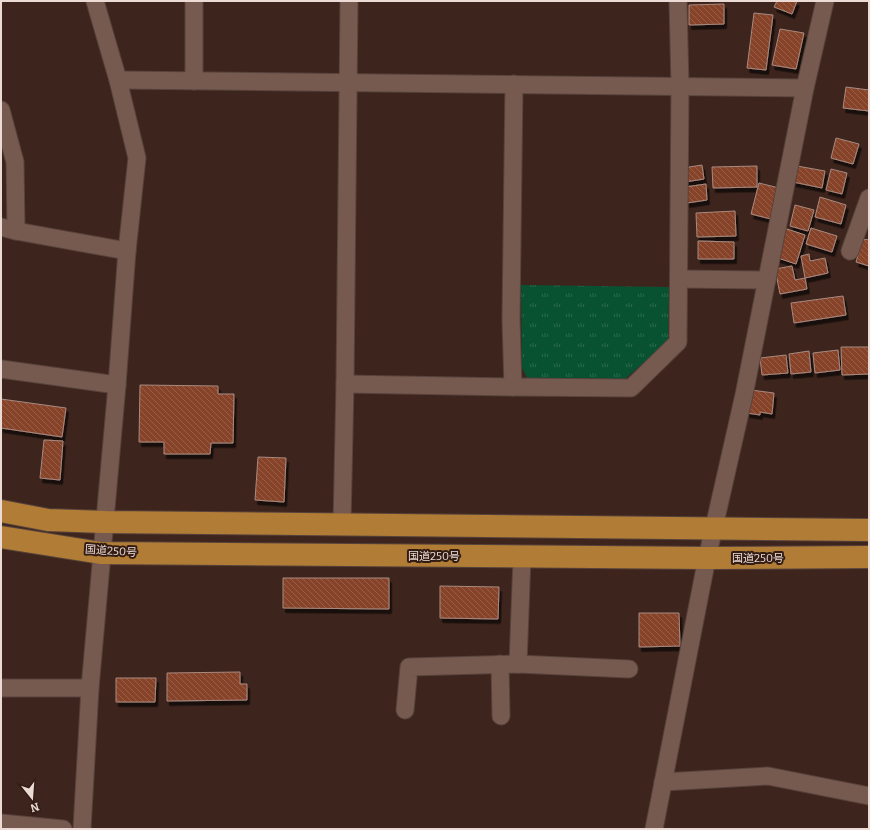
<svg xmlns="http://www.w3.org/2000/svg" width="870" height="830" font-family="Bitter,'Noto Sans JP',serif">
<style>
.grass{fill:url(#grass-tufts)}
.building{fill:url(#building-back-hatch);stroke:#a88a80;filter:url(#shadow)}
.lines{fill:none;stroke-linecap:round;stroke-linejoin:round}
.street-casing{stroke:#57433c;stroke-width:19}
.highway-casing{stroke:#57433c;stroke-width:24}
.street{stroke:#765a50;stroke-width:17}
.highway{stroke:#b17c35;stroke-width:22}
.labels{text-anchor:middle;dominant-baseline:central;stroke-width:4;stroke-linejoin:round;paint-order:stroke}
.street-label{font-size:11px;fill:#ecdbd5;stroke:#331c13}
</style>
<defs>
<pattern id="grass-tufts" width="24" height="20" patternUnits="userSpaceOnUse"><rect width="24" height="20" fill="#085231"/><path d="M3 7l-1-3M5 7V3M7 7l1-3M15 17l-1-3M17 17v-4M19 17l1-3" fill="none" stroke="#2c6a4e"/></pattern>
<pattern id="building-back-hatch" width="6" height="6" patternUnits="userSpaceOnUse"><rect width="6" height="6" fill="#874329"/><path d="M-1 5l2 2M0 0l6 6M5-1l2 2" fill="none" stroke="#985e47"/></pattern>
<filter id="shadow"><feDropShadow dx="2.5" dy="4.5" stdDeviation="0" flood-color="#0009"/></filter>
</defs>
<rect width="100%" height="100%" fill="#3d251d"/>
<path class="grass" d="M521 285 669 287 668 341 625 379 527 378 522 368Z"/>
<g class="building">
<path d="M777 1H797L792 14 774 7Z"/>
<path d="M724 4V24L689 25V5Z"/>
<path d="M754 13 773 15 766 70 747 68Z"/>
<path d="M780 29 804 33 796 69 772 65Z"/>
<path d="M846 87 869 90V111L843 108Z"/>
<path d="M836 138 859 144 853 164 831 158Z"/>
<path d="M702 165 704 179 685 182 683 168Z"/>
<path d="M757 166V187L713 188 712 167Z"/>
<path d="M797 166 825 171 822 188 793 182Z"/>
<path d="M831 169 847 173 842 194 826 190Z"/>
<path d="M759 183 779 188 771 219 751 214Z"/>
<path d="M706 184 707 200 687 203 685 187Z"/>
<path d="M820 197 846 205 841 224 815 217Z"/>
<path d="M795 205 814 210 808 231 790 226Z"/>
<path d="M735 211 736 236 697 237 696 213Z"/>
<path d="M784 228 805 235 796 264 775 257Z"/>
<path d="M811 228 837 236 832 252 806 244Z"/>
<path d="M863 239 869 240V266L856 262Z"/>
<path d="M698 241 734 242V259H698Z"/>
<path d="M809 254 810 261 825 258 828 273 805 278 801 256Z"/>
<path d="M792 266 795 280 805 278 807 289 780 294 775 269Z"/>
<path d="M843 296 846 315 794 323 791 303Z"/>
<path d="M841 347H869V374L842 375Z"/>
<path d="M838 350 840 370 815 373 813 353Z"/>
<path d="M809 351 811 372 791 374 789 354Z"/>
<path d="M786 355 788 373 762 375 760 358Z"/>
<path d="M140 385 218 386V394H234L233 443H211L210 454H164V442H139Z"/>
<path d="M751 390 774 393 772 414 760 412V415L747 413Z"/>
<path d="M1 399 66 408 62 437 1 428Z"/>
<path d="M44 440 63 441 60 480 40 478Z"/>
<path d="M258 457 286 458 284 502 255 500Z"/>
<path d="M283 578H389V609L283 608Z"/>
<path d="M440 586 499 587 498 619 440 618Z"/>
<path d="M639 613H679L680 646 639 647Z"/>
<path d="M240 672V684H247V700L167 701V673Z"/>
<path d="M116 678H156L155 702H116Z"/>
</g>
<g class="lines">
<g class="street-casing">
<g id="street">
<path d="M194 1V81"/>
<path d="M118 80 805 88"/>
<path d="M1 110 15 162 16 231"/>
<path d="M1 227 16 231 127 251"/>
<path d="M850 251 869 198"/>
<path d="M679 279 767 280"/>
<path d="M1 369 117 385"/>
<path d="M345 384 513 387 631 388 678 342 680 86 678 1"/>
<path d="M513 387 511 319 514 84"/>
<path d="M342 525 345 384 349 1"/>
<path d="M500 664 501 716"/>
<path d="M518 664 522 557"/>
<path d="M1 688H90"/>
<path d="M405 710 409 667 518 664 629 669"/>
<path d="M663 782 768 776 869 796"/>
<path d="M1 823 63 829"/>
<path d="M82 829 90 688 117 385 127 251 137 158 118 80 95 1"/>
<path d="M654 829 707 558 744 395 805 88 825 1"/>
</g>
</g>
<g class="highway-casing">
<g id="highway">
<path d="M1 511 48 520 105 522 869 530"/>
<path d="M1 537 101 553 707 558 869 557"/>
</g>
</g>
<use href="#street" class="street"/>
<use href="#highway" class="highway"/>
</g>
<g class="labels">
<g class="street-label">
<text transform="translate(111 551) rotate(4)">国道250号</text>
<text x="434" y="556">国道250号</text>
<text x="758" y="558">国道250号</text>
</g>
</g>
<rect width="870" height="830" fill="none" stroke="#ecdbd5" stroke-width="4"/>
<g transform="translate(32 798) rotate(163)" stroke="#331c13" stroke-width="3" paint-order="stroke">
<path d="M0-3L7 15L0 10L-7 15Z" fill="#ecdbd5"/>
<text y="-6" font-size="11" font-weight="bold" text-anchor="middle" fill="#ecdbd5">N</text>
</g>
</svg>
